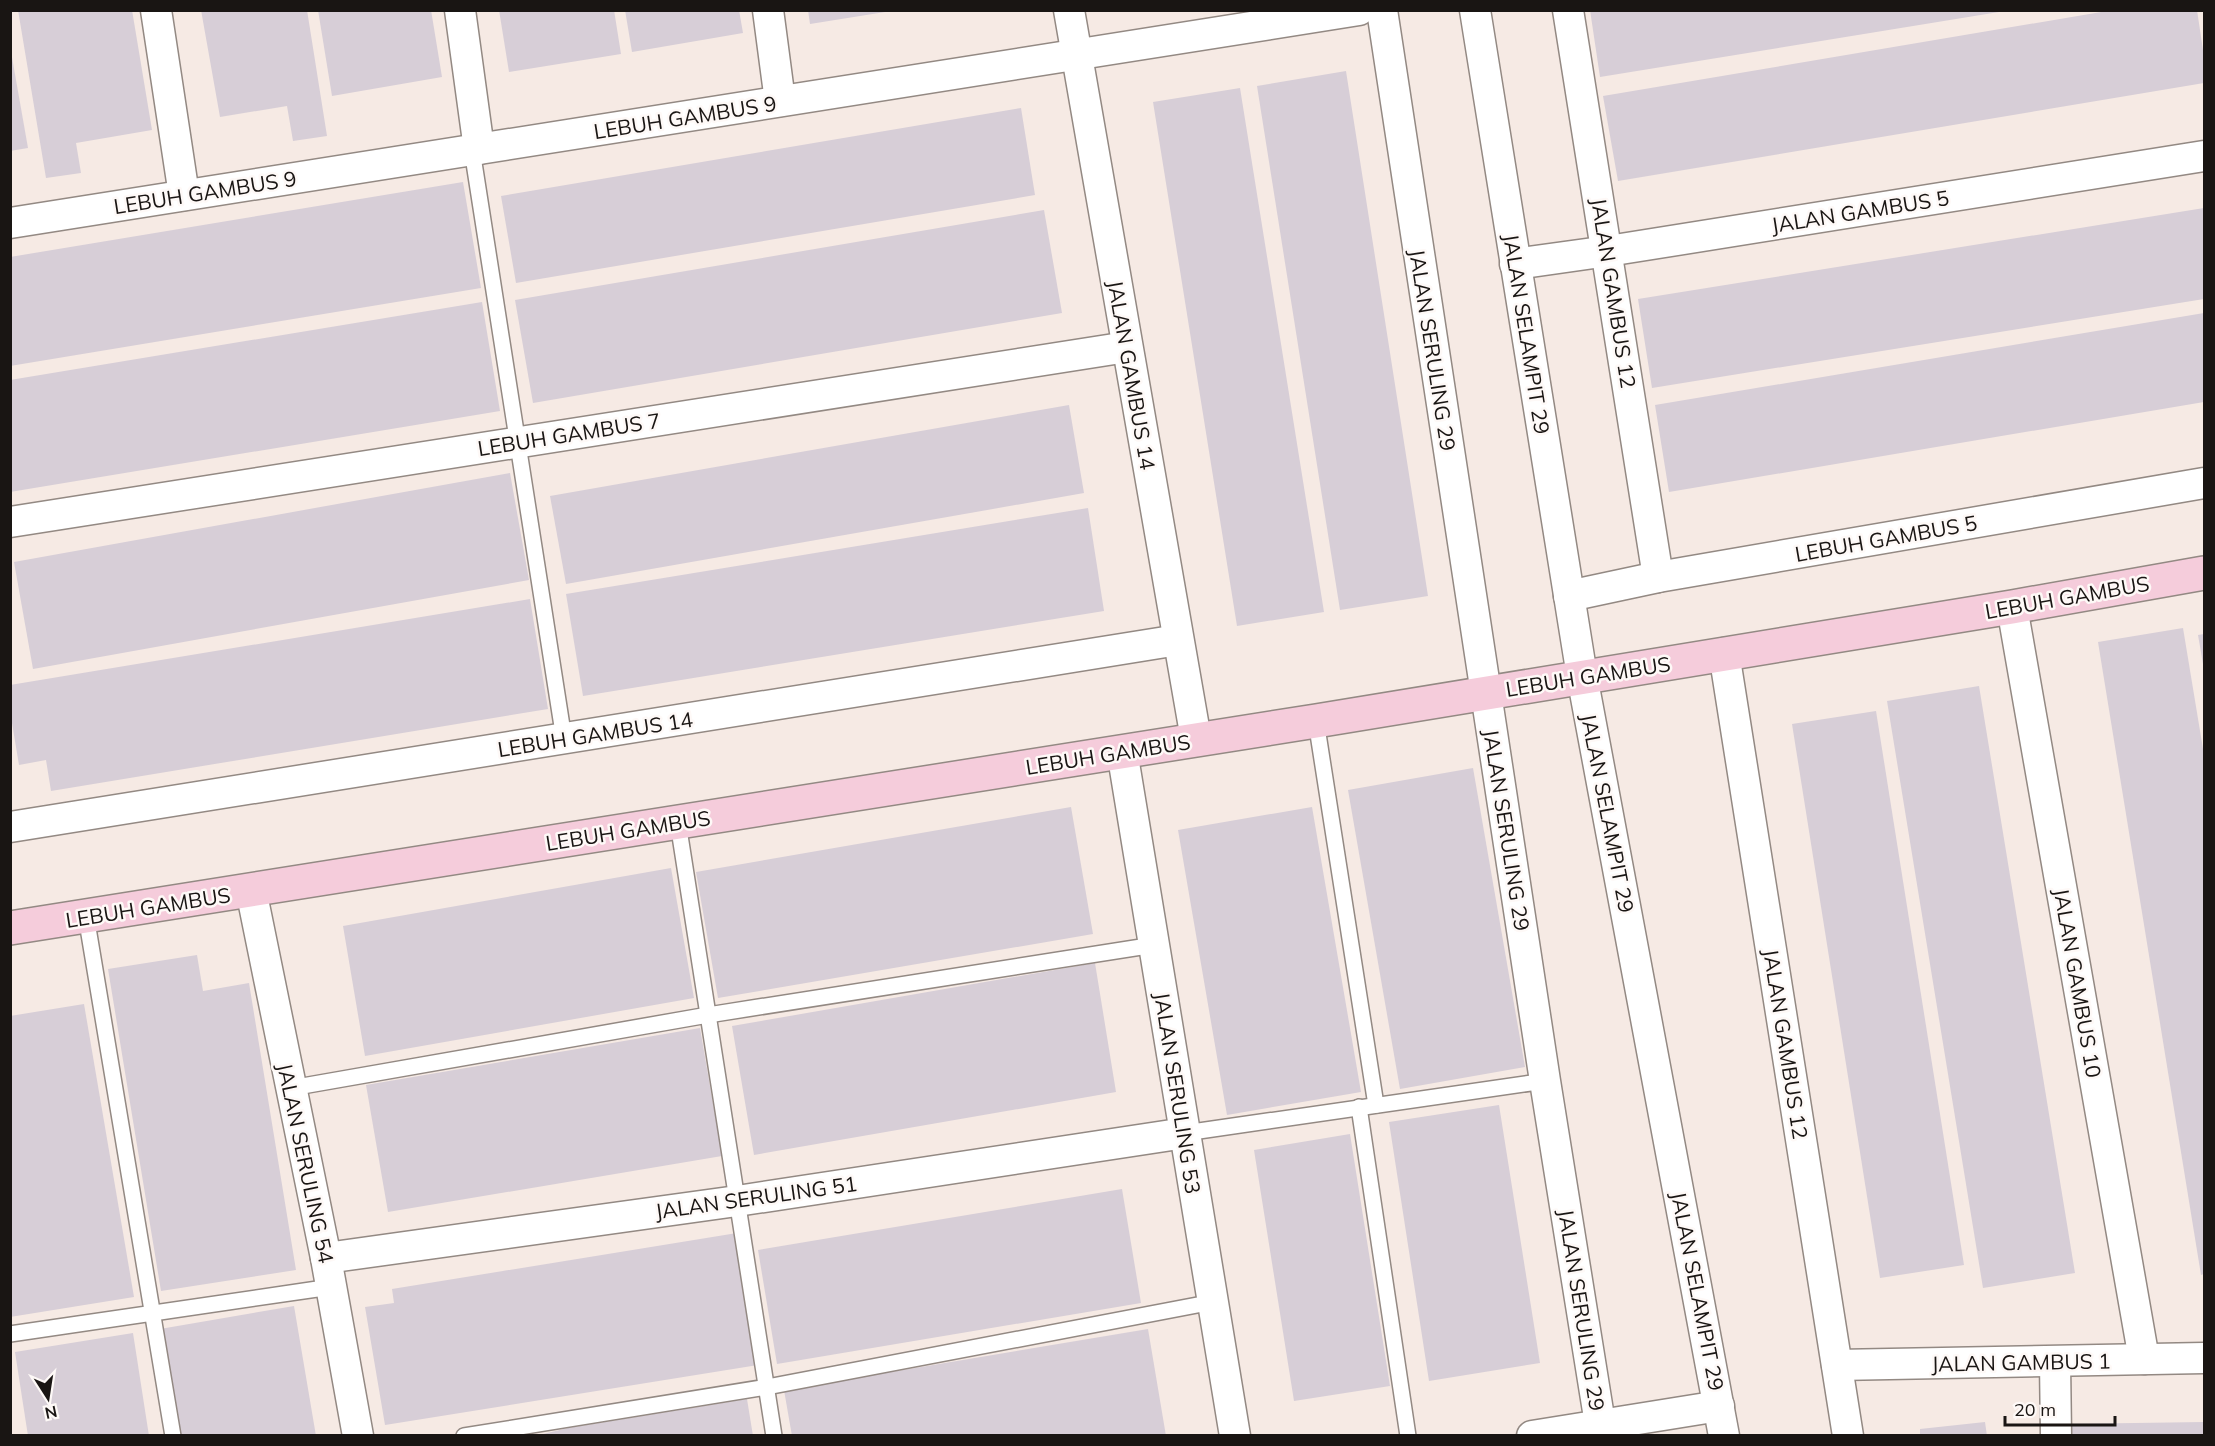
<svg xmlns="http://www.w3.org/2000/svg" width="2215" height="1446" font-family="Mulish,sans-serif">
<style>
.building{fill:#d7ced7}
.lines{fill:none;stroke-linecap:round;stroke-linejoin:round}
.lane-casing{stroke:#938983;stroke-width:18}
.street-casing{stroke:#938983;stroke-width:33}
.secondary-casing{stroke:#938983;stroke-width:36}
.lane{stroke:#fff;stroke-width:15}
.street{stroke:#fff;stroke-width:30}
.secondary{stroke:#f5ccdb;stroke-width:33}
.labels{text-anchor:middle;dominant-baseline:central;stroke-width:5;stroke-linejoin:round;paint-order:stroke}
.street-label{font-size:21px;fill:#191513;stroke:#fef9f7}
</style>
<rect width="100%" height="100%" fill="#f6eae4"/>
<g class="building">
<path d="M18 10H132L152 130 76 143 81 173 46 178Z"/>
<path d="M201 10H307L327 136 293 141 287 106 220 117Z"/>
<path d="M318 10H431L442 77 332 96Z"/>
<path d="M499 10H614L621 54 509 72Z"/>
<path d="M625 10H739L743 33 632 52Z"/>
<path d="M808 10H885V12L810 24Z"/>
<path d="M1590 10H1999V12L1600 77Z"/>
<path d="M2113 10H2197L2204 57V83L1618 181 1603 96Z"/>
<path d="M10 46 28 148 10 151Z"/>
<path d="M1346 71 1428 596 1340 610 1257 86Z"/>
<path d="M1240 88 1324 612 1237 626 1153 102Z"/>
<path d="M1021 108 1035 195 516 283 501 196Z"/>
<path d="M463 182 481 288 10 366V257Z"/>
<path d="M2204 208V299L1652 388 1638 299Z"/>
<path d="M1044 210 1062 313 533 403 515 300Z"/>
<path d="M482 302 500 411 10 492V380Z"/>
<path d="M2204 313V402L1669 492 1655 405Z"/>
<path d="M1069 405 1084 493 566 584 550 496Z"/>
<path d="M510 473 529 580 33 669 14 562Z"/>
<path d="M1088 508 1104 611 583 696 566 594Z"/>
<path d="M530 599 548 709 51 791 46 760 19 765 10 711V685Z"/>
<path d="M2183 628 2204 755V1274L2201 1275 2098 642Z"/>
<path d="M2204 634V664H2203L2198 635Z"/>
<path d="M1979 686 2075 1273 1983 1288 1887 701Z"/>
<path d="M1876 711 1964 1265 1880 1278 1792 724Z"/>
<path d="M1473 768 1525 1067 1400 1089 1348 790Z"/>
<path d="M1071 807 1093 934 718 998 696 872Z"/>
<path d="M1312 807 1361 1092 1227 1115 1178 830Z"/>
<path d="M671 868 694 998 365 1056 343 926Z"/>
<path d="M197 955 203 991 249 983 296 1270 161 1291 108 969Z"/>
<path d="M1095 963 1116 1092 754 1155 732 1026Z"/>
<path d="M84 1004 134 1297 10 1317V1016Z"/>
<path d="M700 1028 722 1156 388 1212 366 1085Z"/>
<path d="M1499 1105 1540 1363 1429 1381 1389 1122Z"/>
<path d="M1350 1134 1390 1386 1294 1401 1254 1150Z"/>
<path d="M1122 1189 1141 1303 777 1364 758 1250Z"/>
<path d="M737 1233 758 1365 385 1425 365 1307 394 1303 392 1289Z"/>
<path d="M294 1306 316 1436H178L160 1329Z"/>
<path d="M1148 1329 1166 1436H792L784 1390Z"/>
<path d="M133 1333 149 1436H28L15 1352Z"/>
<path d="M747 1399 753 1436H535L568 1428Z"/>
<path d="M1985 1422 1987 1436H1920V1429Z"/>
<path d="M2204 1422V1436H2065V1424Z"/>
</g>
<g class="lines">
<g class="lane-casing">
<g id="lane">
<path d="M472 150 564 739"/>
<path d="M1316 721 1376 1105"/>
<path d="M678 823 774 1436"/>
<path d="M86 916 173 1436"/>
<path d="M291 1088 708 1015 1154 945"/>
<path d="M1359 1107 1408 1436"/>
<path d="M1185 1133 1545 1081"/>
<path d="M10 1334 331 1287"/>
<path d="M464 1436 767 1387 1213 1302"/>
</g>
</g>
<g class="street-casing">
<g id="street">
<path d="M156 10 184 195"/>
<path d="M460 10 479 149"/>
<path d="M768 10 780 101"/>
<path d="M1069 10 1196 739"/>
<path d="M1382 10 1545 1081 1602 1436"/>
<path d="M1475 10 1582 676 1724 1436"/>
<path d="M1568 10 1658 577"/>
<path d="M10 223 1359 10"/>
<path d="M1515 264 1608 251 2204 156"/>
<path d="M10 522 1127 347"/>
<path d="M1569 596 1658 577 2204 483"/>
<path d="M2012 607 2144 1359"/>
<path d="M1724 653 1848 1436"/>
<path d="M1122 751 1235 1436"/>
<path d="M10 827 1178 640"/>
<path d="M251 890 326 1258 358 1436"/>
<path d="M326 1258 737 1201 1185 1133"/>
<path d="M2055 1362 2056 1436"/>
<path d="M1837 1365 2204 1358"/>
<path d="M1532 1436 1719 1406"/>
</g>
</g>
<g class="secondary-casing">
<path id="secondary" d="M10 928 1316 721 2012 607 2204 573"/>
</g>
<use href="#lane" class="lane"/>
<use href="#street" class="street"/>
<use href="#secondary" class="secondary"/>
</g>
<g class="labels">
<g class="street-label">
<text transform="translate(685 117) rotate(-9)">LEBUH GAMBUS 9</text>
<text transform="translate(205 192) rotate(-9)">LEBUH GAMBUS 9</text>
<text transform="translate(1860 211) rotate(-9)">JALAN GAMBUS 5</text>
<text transform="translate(1614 293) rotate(81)">JALAN GAMBUS 12</text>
<text transform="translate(1527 334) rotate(81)">JALAN SELAMPIT 29</text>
<text transform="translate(1433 350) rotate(81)">JALAN SERULING 29</text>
<text transform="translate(1132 375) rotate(80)">JALAN GAMBUS 14</text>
<text transform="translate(569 434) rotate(-9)">LEBUH GAMBUS 7</text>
<text transform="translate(1886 538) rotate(-10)">LEBUH GAMBUS 5</text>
<text transform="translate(2067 597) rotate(-10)">LEBUH GAMBUS</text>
<text transform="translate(1588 676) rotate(-9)">LEBUH GAMBUS</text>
<text transform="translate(595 734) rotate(-9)">LEBUH GAMBUS 14</text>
<text transform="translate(1108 754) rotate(-9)">LEBUH GAMBUS</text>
<text transform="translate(1608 813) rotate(79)">JALAN SELAMPIT 29</text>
<text transform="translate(628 830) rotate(-9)">LEBUH GAMBUS</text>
<text transform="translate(1507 830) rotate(81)">JALAN SERULING 29</text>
<text transform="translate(148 907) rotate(-9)">LEBUH GAMBUS</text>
<text transform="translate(2078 983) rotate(80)">JALAN GAMBUS 10</text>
<text transform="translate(1786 1044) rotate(81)">JALAN GAMBUS 12</text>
<text transform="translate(1178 1093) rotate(81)">JALAN SERULING 53</text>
<text transform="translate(306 1163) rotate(78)">JALAN SERULING 54</text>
<text transform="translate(756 1197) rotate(-8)">JALAN SERULING 51</text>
<text transform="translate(1698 1291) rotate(79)">JALAN SELAMPIT 29</text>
<text transform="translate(1582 1310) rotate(81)">JALAN SERULING 29</text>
<text transform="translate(2021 1362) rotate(-1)">JALAN GAMBUS 1</text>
</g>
</g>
<rect width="2215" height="1446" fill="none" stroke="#191513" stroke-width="24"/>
<g transform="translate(48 1398) rotate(168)" stroke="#fef9f7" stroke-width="4.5" paint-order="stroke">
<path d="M0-4.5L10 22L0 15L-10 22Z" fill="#191513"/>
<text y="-9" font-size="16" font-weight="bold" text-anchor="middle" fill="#191513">N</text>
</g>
<path d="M2005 1416v9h110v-9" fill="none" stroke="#191513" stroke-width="3"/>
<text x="2014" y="1416" font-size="18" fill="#191513" stroke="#fef9f7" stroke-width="4.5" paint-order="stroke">20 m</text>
</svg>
